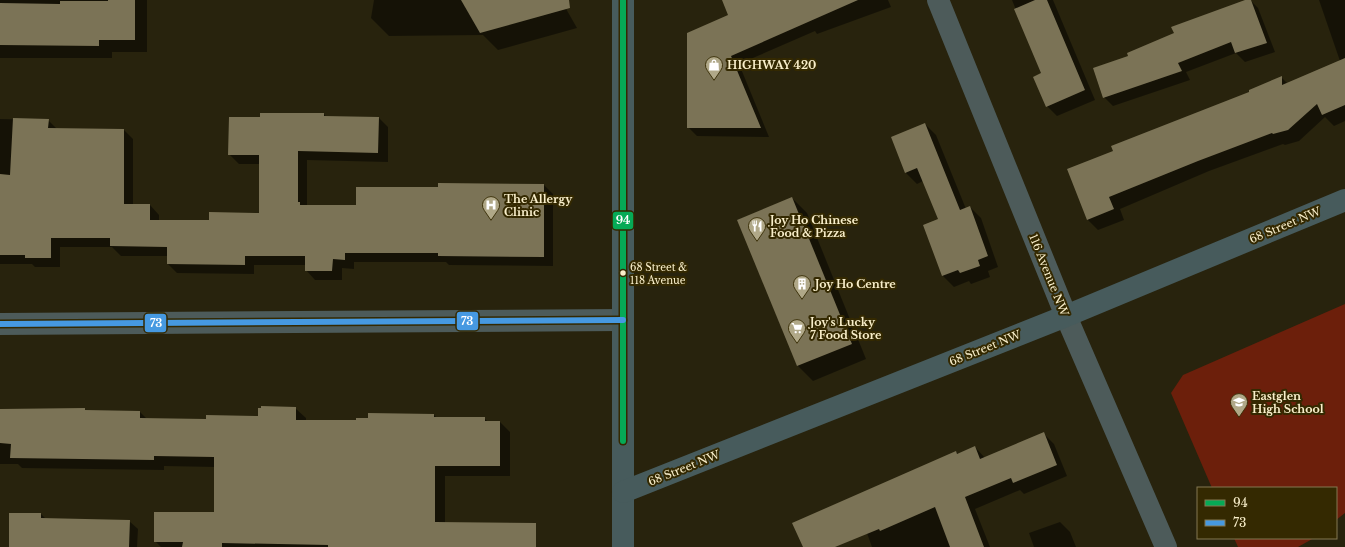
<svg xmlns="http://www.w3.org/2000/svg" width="1345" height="547" font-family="'Libre Baskerville',serif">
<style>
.green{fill:#6c1f0b}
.shadow{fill:#0007}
.building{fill:#7b7356}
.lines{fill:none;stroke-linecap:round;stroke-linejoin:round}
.street{stroke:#4d5b5a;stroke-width:22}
.secondary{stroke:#475b5c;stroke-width:22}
.bus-1-casing{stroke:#342901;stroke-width:9}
.bus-2-casing{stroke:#342901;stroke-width:9}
.bus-1{stroke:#06aa56;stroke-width:6}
.bus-2{stroke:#4699e1;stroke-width:6}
.bus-dot{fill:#f9efcb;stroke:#342901;stroke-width:1.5}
.labels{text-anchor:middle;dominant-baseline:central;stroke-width:4;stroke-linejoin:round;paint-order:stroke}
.bus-label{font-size:10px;fill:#f9efcb;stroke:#342901;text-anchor:start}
.poi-label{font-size:11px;font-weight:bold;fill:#f9efcb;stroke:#342901;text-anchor:start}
.street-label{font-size:11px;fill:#f9efcb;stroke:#342901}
.line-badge{stroke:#342901;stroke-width:1.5}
.badge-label{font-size:11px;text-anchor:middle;font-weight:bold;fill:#fff}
</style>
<rect width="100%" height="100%" fill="#28230d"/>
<g class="green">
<path d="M1345 304V513L1336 520V488H1212L1171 393 1183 375Z"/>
<path d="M1234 538H1314L1298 547H1238Z"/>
</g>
<g class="shadow">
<path d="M0 0H147V52H112V58H0Z"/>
<path d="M374 0H561L577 28 498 50 483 35 389 36 371 18Z"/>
<path d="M737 0H888L891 7 817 34 815 31 739 64 769 137 697 136 688 127 730 16Z"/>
<path d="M1012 0H1053L1095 100 1057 116 1047 106 1042 74Z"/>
<path d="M1247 0H1250L1258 8 1275 52 1245 62 1236 53 1186 72 1190 80 1113 106 1104 97 1129 56 1175 33Z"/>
<path d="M1319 0H1345V121L1334 126 1325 117 1299 141 1285 145 1283 144 1209 171 1120 209 1124 220 1098 230 1087 219 1114 152 1282 78 1288 84 1340 61Z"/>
<path d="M324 114 326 117 379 118 388 127V162L307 160V206H357L439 188 544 185 553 194V266L449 265 446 262H354V269L342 268V280H315L306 270V265H254V274L177 273 168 264V256H121L112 247H60V267H35L32 264H0V119L48 120 57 129 124 130 133 139V205H150L159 215V221H210L260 214V164H239L229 154Z"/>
<path d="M925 124 936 135 966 209 970 207 981 218 998 267 988 271 990 277 971 284 969 281 954 287 943 276 939 220 923 181 917 184 906 173Z"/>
<path d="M792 198 807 213 866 359 813 381 798 366 738 220Z"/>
<path d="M295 408 306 418V421H357L434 415 437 418H484L488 422H500L510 432V476H445V523L514 547H161L155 541 215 514V467L164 466V470L22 468 18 464H0V410L84 409 86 411 140 412 147 419 207 420 259 417Z"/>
<path d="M1043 433 1054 444 1067 476 1024 494 1020 490 975 509 990 547H872L854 497 956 452 958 454 975 447 985 458Z"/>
<path d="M41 514 46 519 129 521 138 529 137 547H10Z"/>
<path d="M1060 522 1070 532 1076 547H1034L1029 533Z"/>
</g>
<g class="building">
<path d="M108 0H135V40H99V46L0 45V3L60 4V1H108Z"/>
<path d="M461 0H569L570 8 480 33Z"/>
<path d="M722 0H858L731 56 761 128H687V33L728 15Z"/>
<path d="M1035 0H1047L1085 90 1046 107 1033 77 1041 73 1014 9Z"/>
<path d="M1245 0H1251L1267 43 1235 53 1231 42 1178 63 1182 71 1103 98 1093 68 1128 56 1127 53 1174 33 1171 27Z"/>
<path d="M1345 58V105L1322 115 1317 104 1288 130 1273 134 1272 133 1198 161 1109 197 1114 209 1087 220 1067 169 1113 151 1111 146 1249 92V90L1282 76V85Z"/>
<path d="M260 113H324V116L379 117 378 153 298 151V202H300V205H356V187H438V183L544 184V257L438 256V253H345V260L333 259 332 271H305V256H245V265L167 264V247L110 246V238H51V258H25V255H0V174L10 175 13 118 49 119 48 128 124 129V204H150V220H209V212L259 213V155H228L229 117H260Z"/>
<path d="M925 123 960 210 970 206 988 256 978 260 980 266 960 273 958 270 942 276 923 225 938 219 917 168 905 173 891 137Z"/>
<path d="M792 197 852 344 797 366 737 220Z"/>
<path d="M261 406 296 407V420H356V418H368V413L434 414V417H485V421H500V466H435V522L536 523V547H328V545L222 543V547H182L183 542H154V512H214V457L154 456V460L10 458 11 444 0 443V409L85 408V410L140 411V418L206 419V415L258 416V408H261Z"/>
<path d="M1044 432 1057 465 1013 483 1011 478 965 497 984 547H950L935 507 880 531 879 529 835 547H803L792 523 956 451 957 454 975 446 980 459Z"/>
<path d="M9 513H41V518L130 520 129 547H9Z"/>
</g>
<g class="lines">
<g class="street">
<path d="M938 0 1066 316 1166 547"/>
<path d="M0 324 623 320"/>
</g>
<g class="secondary">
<path d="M623 0V547"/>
<path d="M623 492 1066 316 1345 200"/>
</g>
<g class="bus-1-casing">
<path id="bus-1" d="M623 0V441"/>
</g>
<g class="bus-2-casing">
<path id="bus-2" d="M0 324 623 320"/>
</g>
<use href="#bus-1" class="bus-1"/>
<use href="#bus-2" class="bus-2"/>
</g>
<defs>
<g id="shop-pin" transform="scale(0.9)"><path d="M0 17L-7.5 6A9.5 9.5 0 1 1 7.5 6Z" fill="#b0a888" stroke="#342901"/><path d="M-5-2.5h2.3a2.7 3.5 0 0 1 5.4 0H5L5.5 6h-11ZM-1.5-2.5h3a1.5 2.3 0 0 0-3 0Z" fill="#fff"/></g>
<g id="hospital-pin" transform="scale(0.9)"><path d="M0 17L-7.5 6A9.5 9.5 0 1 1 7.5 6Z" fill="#b0a888" stroke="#342901"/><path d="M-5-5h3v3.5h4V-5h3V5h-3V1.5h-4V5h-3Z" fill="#fff"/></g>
<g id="restaurant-pin" transform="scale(0.9)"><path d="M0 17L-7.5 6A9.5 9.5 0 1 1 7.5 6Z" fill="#b0a888" stroke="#342901"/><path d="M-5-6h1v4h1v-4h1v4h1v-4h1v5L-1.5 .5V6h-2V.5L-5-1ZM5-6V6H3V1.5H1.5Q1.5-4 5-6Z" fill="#fff"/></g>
<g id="building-pin" transform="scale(0.9)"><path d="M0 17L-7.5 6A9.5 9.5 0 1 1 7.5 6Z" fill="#b0a888" stroke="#342901"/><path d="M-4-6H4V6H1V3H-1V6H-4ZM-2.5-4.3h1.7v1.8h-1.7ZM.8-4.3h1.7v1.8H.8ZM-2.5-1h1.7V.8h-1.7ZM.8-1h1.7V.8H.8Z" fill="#fff"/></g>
<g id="supermarket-pin" transform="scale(0.9)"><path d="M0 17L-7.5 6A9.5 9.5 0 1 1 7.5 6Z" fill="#b0a888" stroke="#342901"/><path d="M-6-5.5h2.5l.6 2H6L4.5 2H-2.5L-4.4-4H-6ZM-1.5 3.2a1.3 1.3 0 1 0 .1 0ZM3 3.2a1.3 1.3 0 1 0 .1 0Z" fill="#fff"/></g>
<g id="school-pin" transform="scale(0.9)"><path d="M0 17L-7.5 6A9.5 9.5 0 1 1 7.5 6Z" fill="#b0a888" stroke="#342901"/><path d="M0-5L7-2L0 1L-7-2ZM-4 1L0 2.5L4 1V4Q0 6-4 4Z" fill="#fff"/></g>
</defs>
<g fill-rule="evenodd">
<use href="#shop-pin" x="714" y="65"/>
<use href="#hospital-pin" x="491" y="205"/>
<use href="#restaurant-pin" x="757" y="226"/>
<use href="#building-pin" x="802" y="284"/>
<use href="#supermarket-pin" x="797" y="328"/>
<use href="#school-pin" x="1239" y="402"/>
</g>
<circle class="bus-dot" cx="623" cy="273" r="3.5"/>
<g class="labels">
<g class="bus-label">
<text x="630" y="267">68 Street &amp;<tspan x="630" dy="13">118 Avenue</tspan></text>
</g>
<g class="poi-label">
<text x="727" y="65">HIGHWAY 420</text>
<text x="504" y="199">The Allergy<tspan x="504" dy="13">Clinic</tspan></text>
<text x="770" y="220">Joy Ho Chinese<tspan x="770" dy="13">Food &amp; Pizza</tspan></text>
<text x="815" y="284">Joy Ho Centre</text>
<text x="810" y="322">Joy's Lucky<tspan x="810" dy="13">7 Food Store</tspan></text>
<text x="1252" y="396">Eastglen<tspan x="1252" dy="13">High School</tspan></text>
</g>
<g class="street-label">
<text transform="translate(1285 225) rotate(-23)">68 Street NW</text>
<text transform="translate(1049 275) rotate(68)">116 Avenue NW</text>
<text transform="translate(985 348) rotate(-22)">68 Street NW</text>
<text transform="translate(684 468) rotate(-22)">68 Street NW</text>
</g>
</g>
<g class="line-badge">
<rect x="612" y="211" width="22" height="19" rx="4" fill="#06aa56"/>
<rect x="456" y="311" width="23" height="20" rx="4" fill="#4699e1"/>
<rect x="144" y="313" width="23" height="20" rx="4" fill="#4699e1"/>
</g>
<g class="badge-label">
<text x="623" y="224">94</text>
<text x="467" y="325">73</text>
<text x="156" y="327">73</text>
</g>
<rect x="1197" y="487" width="140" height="52" fill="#342901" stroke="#837852"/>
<rect x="1205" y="500" width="20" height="6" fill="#06aa56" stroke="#837852"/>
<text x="1233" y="507" font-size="12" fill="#f9efcb">94</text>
<rect x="1205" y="520" width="20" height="6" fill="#4699e1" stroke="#837852"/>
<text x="1233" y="527" font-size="12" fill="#f9efcb">73</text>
</svg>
